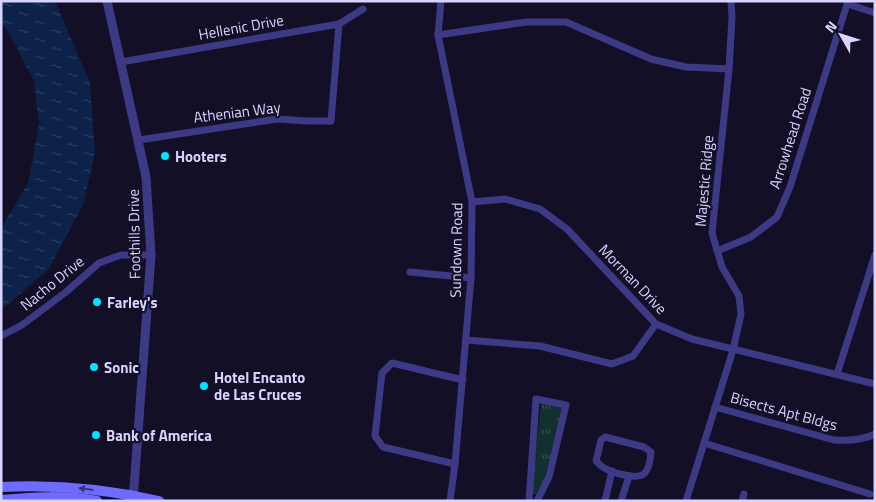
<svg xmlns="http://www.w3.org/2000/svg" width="876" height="502" font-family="'Titillium Web',sans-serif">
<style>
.park{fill:url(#park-tufts)}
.water{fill:url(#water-ripples)}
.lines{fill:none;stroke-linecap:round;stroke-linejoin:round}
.minor{stroke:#3d3a85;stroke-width:7}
.tertiary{stroke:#3d3a85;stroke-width:9}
.secondary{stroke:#6f6bff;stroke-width:10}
.oneway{fill:#38347d}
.poi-dot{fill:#00e5ff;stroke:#130f26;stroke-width:2}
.labels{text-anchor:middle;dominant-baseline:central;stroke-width:4.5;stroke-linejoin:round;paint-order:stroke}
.street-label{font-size:15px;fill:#d9d4ff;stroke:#130f26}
.poi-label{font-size:15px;font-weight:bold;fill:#d9d4ff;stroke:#130f26;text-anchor:start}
</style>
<defs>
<pattern id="park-tufts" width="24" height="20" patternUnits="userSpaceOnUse" patternTransform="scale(1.25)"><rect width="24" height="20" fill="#12302f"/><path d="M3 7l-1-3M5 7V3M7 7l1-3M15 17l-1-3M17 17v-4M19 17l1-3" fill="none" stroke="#344d4e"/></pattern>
<pattern id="water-ripples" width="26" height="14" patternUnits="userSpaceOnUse" patternTransform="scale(1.25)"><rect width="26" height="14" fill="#0c2248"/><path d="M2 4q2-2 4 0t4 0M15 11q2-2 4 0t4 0" fill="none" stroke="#2f4163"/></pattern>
</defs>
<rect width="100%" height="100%" fill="#130f26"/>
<path class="park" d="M541 404 563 408 544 481 537 494 531 493Z"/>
<path class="water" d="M1 1H55L90 83 95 153 83 205 48 270 1 310V228L28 183 39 125 34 81 7 30 1 23Z"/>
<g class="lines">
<g class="minor">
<path d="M441 1 438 35 472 202 471 278 455 464 450 501"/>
<path d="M848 4 875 13"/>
<path d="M438 35 526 22H566L651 59 686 67 729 69"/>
<path d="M121 62 339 24 363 9"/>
<path d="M139 140 277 119 307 121H331L339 24"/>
<path d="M472 202 505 199 540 209 567 229 656 324 692 339 875 384"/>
<path d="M717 251 751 237 777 217 790 187 848 1"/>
<path d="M410 272 471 278"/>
<path d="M1 336 22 325 66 292 99 263 121 255H151"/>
<path d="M466 340 540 346 612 364 633 356 656 324"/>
<path d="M837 374 875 255"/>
<path d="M715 407 834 440C848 441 863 440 875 434"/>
<path d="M605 437 644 447 651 452C649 476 643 480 620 474 611 472 602 468 596 461L601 440Z"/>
<path d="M704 443 870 494"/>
<path d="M455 464 383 447 375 436 382 373 392 363 463 380"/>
<path d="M529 501 536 399 566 405 549 477 537 501"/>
<path d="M605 501 612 471"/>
<path d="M621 501 629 476"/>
<path d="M686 501 733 350 741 314 739 296 722 267 712 233 729 69 732 17 731 1"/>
<path d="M742 501 744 494"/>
</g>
<path class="tertiary" d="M107 1 146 177 151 255 133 501"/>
<g class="secondary">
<path d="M1 487C54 484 107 489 159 501"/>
<path d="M1 500C33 497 66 495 97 501"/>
</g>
</g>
<defs><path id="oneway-solid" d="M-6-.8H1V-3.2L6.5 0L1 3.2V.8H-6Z" transform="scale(1.25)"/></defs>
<use class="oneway" href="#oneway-solid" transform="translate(86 489) rotate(-173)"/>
<g class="poi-dot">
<circle cx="165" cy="156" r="5"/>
<circle cx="97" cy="302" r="5"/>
<circle cx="94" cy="367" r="5"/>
<circle cx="204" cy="386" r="5"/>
<circle cx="96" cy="435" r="5"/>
</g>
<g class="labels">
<g class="street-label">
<text transform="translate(241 27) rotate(-10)">Hellenic Drive</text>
<text transform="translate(237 112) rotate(-7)">Athenian Way</text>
<text transform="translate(790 138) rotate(-72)">Arrowhead Road</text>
<text transform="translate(704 181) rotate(-85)">Majestic Ridge</text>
<text transform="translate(134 234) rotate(-91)">Foothills Drive</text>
<text transform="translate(456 250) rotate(-89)">Sundown Road</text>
<text transform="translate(633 279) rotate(46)">Morman Drive</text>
<text transform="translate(52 283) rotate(-39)">Nacho Drive</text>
<text transform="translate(784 411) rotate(15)">Bisects Apt Bldgs</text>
</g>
<g class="poi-label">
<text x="175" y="156">Hooters</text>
<text x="107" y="302">Farley's</text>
<text x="104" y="367">Sonic</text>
<text x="214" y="377">Hotel Encanto<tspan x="214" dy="17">de Las Cruces</tspan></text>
<text x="106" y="435">Bank of America</text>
</g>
</g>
<rect width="876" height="502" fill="none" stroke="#d9d4ff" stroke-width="5"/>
<g transform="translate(841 35) rotate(309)" stroke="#130f26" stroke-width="4" paint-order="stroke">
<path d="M0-4L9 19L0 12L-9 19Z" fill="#d9d4ff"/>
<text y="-8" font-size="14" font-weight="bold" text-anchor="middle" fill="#d9d4ff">N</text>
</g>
</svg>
